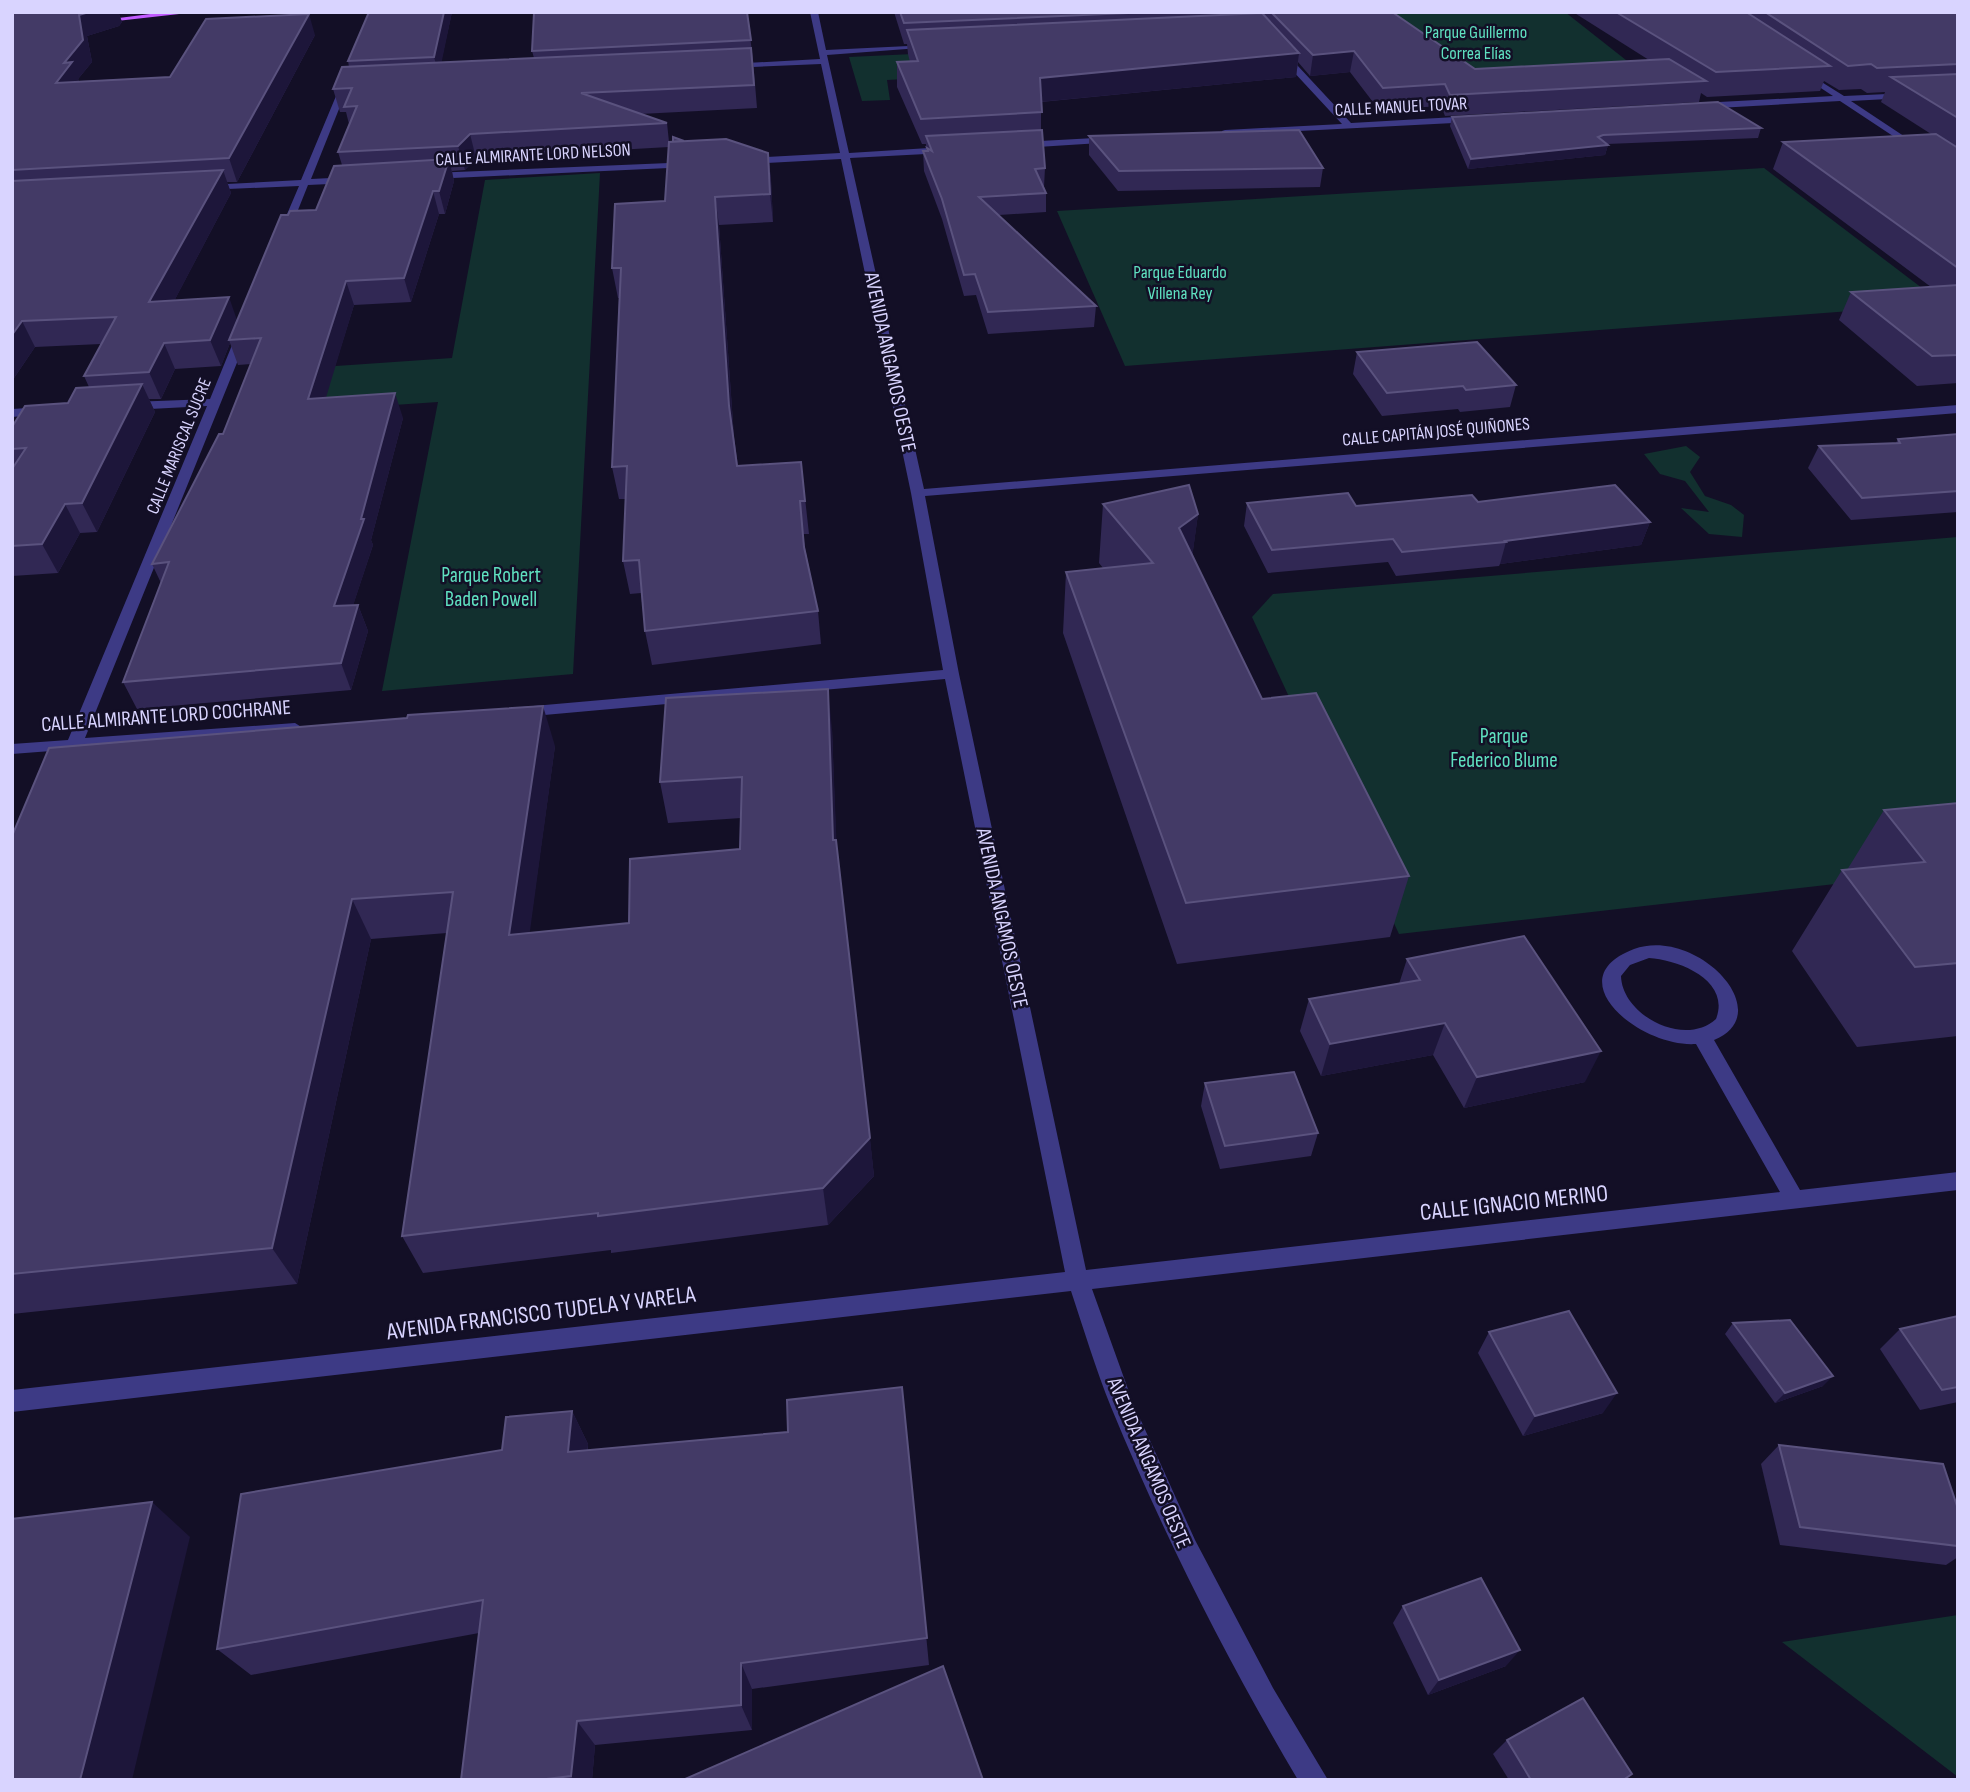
<svg xmlns="http://www.w3.org/2000/svg" width="1970" height="1792" font-family="'Sofia Sans Condensed',sans-serif">
<style>
.green{fill:#12302f}
.lines{fill:none;stroke-linecap:round;stroke-linejoin:round}
.minor{fill:#3d3a85;fill-rule:evenodd}
.major{fill:#c25bff;fill-rule:evenodd}
.wall{fill:#312854}
.shaded-wall{fill:#1d163a}
.building{fill:#433a66;stroke:#5a527e;stroke-width:2}
.labels{text-anchor:middle;dominant-baseline:central;stroke-width:5;stroke-linejoin:round;paint-order:stroke}
.far-park-label{font-size:18px;fill:#5fe0c0;stroke:#130f26}
.far-street-label{font-size:18px;fill:#d9d4ff;stroke:#130f26}
.street-label{font-size:21px;fill:#d9d4ff;stroke:#130f26}
.park-label{font-size:21px;fill:#5fe0c0;stroke:#130f26}
.near-street-label{font-size:24px;fill:#d9d4ff;stroke:#130f26}
</style>
<rect width="100%" height="100%" fill="#130f26"/>
<g class="green">
<path d="M1375 12H1565L1631 64 1448 74Z"/>
<path d="M956 52 942 77 887 80 890 100 862 101 849 57Z"/>
<path d="M1764 168 1943 304 1125 366 1057 211Z"/>
<path d="M600 173 573 674 382 691 438 402 262 414 278 370 452 358 485 180Z"/>
<path d="M1686 446 1700 457 1690 472 1705 496 1731 505 1744 515 1742 537 1709 534 1681 508 1709 512 1685 481 1660 474 1644 454Z"/>
<path d="M1958 537V870L1399 934 1252 617 1273 594Z"/>
<path d="M1958 1615V1777L1782 1642Z"/>
</g>
<g class="lines">
<g class="minor">
<path d="M810 12H818L826 50 929 45 933 47 827 55 849 153 945 147 950 150 945 153 850 158 924 489 1958 405V413L925 496 959 674 1086 1270 1780 1192 1696 1044C1641 1048 1555 979 1634 949 1696 926 1780 1013 1714 1040L1800 1190 1958 1172V1190L1092 1289 1133 1403 1195 1540 1273 1688 1328 1780H1298C1227 1660 1164 1536 1111 1407 1096 1370 1084 1330 1071 1291L12 1412V1390L1065 1272 945 679 522 717 514 712 522 707 943 670 911 493 841 159 746 164 741 161 746 158 840 153 821 64 729 68 725 66 729 64 820 59ZM1649 958C1679 960 1731 980 1716 1019 1684 1048 1622 1015 1621 976L1630 965Z"/>
<path d="M1278 51H1284L1351 123 1473 116 1477 119 1473 122 1222 135V131L1225 130 1342 124 1278 55Z"/>
<path d="M1804 71 1844 96 1909 93 1906 98 1851 101 1958 172V179L1840 101 1700 109 1696 106 1700 103 1833 96 1801 75Z"/>
<path d="M345 81 349 84 311 179 351 177 356 180 351 183 308 185 288 235 279 233 299 186 205 190 203 188 208 185 301 180 341 84Z"/>
<path d="M1113 137 1116 138V142L1022 148 1017 145 1022 142Z"/>
<path d="M693 162V166L690 167 432 179 427 176 432 173Z"/>
<path d="M243 330 249 333 85 738 295 723 303 728 295 733 80 749 71 771 65 772 57 767 64 750 12 754V744L68 740 207 406 131 410 125 406 131 402 210 399 237 333Z"/>
<path d="M44 407 48 408V414L12 417V409Z"/>
</g>
<path class="major" d="M166 12H197L99 23 95 21Z"/>
</g>
<g class="wall">
<path d="M12 12 119 14 122 22 119 26 87 36 92 62 78 79 79 81 170 77 315 35 237 182H227L231 193 174 301 237 320 288 215 316 210 342 165 338 152 349 124 346 112H340L333 89 349 67 348 61 452 12 441 62 534 58 532 51 747 12 753 60 757 108 640 114 667 123 669 142 684 141 768 153 771 180 773 222 719 225 734 437 738 466 801 462 809 534H803L805 548 818 611 821 644 652 665 645 631 641 593 630 594 623 561 626 499H619L612 467 619 298H618L612 268 665 201 669 147 476 158 465 170 452 171 454 181 445 214H439L411 302 354 305 325 398 403 418 371 540 373 545 353 605H358L368 631 351 690 137 709 123 682 161 583 152 564 223 434 251 364 238 365 230 343 221 366 175 369 161 399H149L155 412 97 532 80 533 58 573 12 576V427L68 403 89 387 84 376 101 344 35 347 12 381Z"/>
<path d="M894 12H1392L1475 69 1649 60 1573 12H1958V383L1917 386 1839 320 1851 292 1931 287 1773 169 1783 142 1931 134 1881 102 1885 92 1867 93 1861 89 1839 90 1824 81 1820 91 1707 97 1701 93 1699 102 1445 116 1441 106 1379 110 1350 72 1310 76 1298 62 1296 77 1041 102V130L1045 168 1044 187 1046 193V212L999 215 1096 306 1094 327 988 334 976 295 964 296 942 219 924 171 923 151H926V144H922L897 87V62H910L908 54 907 44H904Z"/>
<path d="M1452 117 1761 128 1758 138 1607 144 1608 145 1605 155 1468 169 1450 126Z"/>
<path d="M1089 136 1323 168 1320 187 1118 191 1089 155Z"/>
<path d="M1357 352 1516 385 1510 407 1460 412 1458 409 1382 416 1353 374Z"/>
<path d="M1958 434V512L1851 520 1808 468 1819 446 1896 443 1898 439Z"/>
<path d="M1247 503 1356 506 1650 522 1641 545 1500 564 1499 566 1396 576 1388 562 1268 573 1244 526Z"/>
<path d="M1103 504 1198 514 1192 557 1262 699 1409 876 1390 937 1177 964 1063 633 1066 572 1103 568 1099 563Z"/>
<path d="M832 729 836 840 874 1176 828 1225 611 1253V1250L423 1273 402 1236 447 933 371 939 297 1284 12 1314V836L555 746 529 933 629 923 740 849 741 818 668 823 660 782Z"/>
<path d="M1958 803V1036L1857 1047 1792 951 1842 870H1847L1884 810Z"/>
<path d="M1407 959 1585 1082 1464 1108 1433 1055 1321 1076 1300 1031 1309 999 1399 984Z"/>
<path d="M1205 1083 1318 1133 1311 1156 1220 1169 1201 1106Z"/>
<path d="M1958 1316V1402L1920 1410 1880 1349 1900 1329Z"/>
<path d="M1733 1323 1823 1386 1775 1403 1725 1334Z"/>
<path d="M1489 1332 1603 1413 1523 1436 1478 1353Z"/>
<path d="M902 1387 929 1665 752 1689V1730L595 1745 592 1780H461L479 1633 251 1675 217 1649 502 1450 572 1411 588 1444V1450L788 1432Z"/>
<path d="M1779 1445 1958 1509V1557L1946 1565 1780 1545 1761 1464Z"/>
<path d="M1403 1606 1506 1666 1428 1695 1393 1623Z"/>
<path d="M1507 1740 1632 1774 1625 1780H1509L1493 1754Z"/>
</g>
<g class="shaded-wall">
<path d="M12 12H130L119 14 122 22 119 26 87 36 92 62 78 79 81 84 56 83 64 63Z"/>
<path d="M444 12H452L439 75 434 57Z"/>
<path d="M309 14 315 35 237 182 229 158Z"/>
<path d="M1354 51 1350 72 1310 76 1313 55Z"/>
<path d="M1299 53 1296 77 1039 102 1040 78Z"/>
<path d="M470 134 476 158 465 170 458 146Z"/>
<path d="M1608 145 1605 155 1468 169 1471 159Z"/>
<path d="M768 153 771 180 773 222 770 194Z"/>
<path d="M449 159 454 181 445 214 439 191Z"/>
<path d="M223 170 231 193 160 328 149 302Z"/>
<path d="M433 191 439 214 411 302 404 278Z"/>
<path d="M715 197 719 225 734 437 729 406Z"/>
<path d="M346 281 354 305 318 424 308 399Z"/>
<path d="M229 297 238 323 229 340 230 343 221 366 210 340Z"/>
<path d="M22 321 35 347 12 381V335Z"/>
<path d="M164 343 175 369 161 399 149 372Z"/>
<path d="M142 384 155 412 97 532 82 503Z"/>
<path d="M395 393 403 418 371 540 373 545 344 633 334 606 361 519Z"/>
<path d="M65 504 80 533 58 573 42 544Z"/>
<path d="M1198 514 1190 574 1179 528Z"/>
<path d="M1650 522 1641 545 1500 564 1506 542 1505 541Z"/>
<path d="M358 605 368 631 351 690 341 663Z"/>
<path d="M828 689 832 729 838 880 833 840Z"/>
<path d="M543 706 555 746 524 975 509 935Z"/>
<path d="M352 899 371 939 297 1284 272 1248Z"/>
<path d="M1445 1023 1433 1055 1321 1076 1330 1044Z"/>
<path d="M1601 1051 1585 1082 1464 1108 1477 1077Z"/>
<path d="M870 1138 874 1176 828 1225 823 1188Z"/>
<path d="M1833 1376 1823 1386 1775 1403 1785 1393Z"/>
<path d="M1617 1393 1603 1413 1523 1436 1535 1416Z"/>
<path d="M572 1411 588 1444 585 1485 568 1452Z"/>
<path d="M152 1502 190 1537 132 1780H80Z"/>
<path d="M1520 1650 1506 1666 1428 1695 1439 1680Z"/>
<path d="M741 1663 752 1689V1730L741 1705Z"/>
<path d="M577 1721 595 1745 592 1780H574L571 1776Z"/>
</g>
<g class="building">
<path d="M12 12H89L79 15 83 40 64 63 72 62 56 83 170 77 206 19 309 14 229 158 12 170Z"/>
<path d="M369 12H444L434 57 348 61Z"/>
<path d="M549 12H747L751 40 532 51 534 13Z"/>
<path d="M900 12H1151L904 23Z"/>
<path d="M1271 12H1392L1475 69 1669 59 1706 81 1450 95 1445 84 1383 88 1354 51 1313 55Z"/>
<path d="M1616 12H1746L1830 66 1716 72Z"/>
<path d="M1765 12H1958V64L1877 68 1871 64 1848 66Z"/>
<path d="M1262 13 1299 53 1040 78 1042 112 921 119 897 62 918 61 907 30Z"/>
<path d="M751 48 754 85 581 93 667 123 470 134 458 146 338 152 357 106 344 107 352 88 333 89 342 67Z"/>
<path d="M1958 74V118L1891 77Z"/>
<path d="M1718 102 1761 128 1603 135 1598 137 1608 145 1471 159 1452 117Z"/>
<path d="M1042 130 1045 168 1035 169 1046 193 979 197 1096 306 988 312 975 274 964 275 942 199 923 151H928L927 148 932 151 926 136Z"/>
<path d="M1299 130 1323 168 1119 171 1089 136Z"/>
<path d="M1936 134 1958 148V268L1783 142Z"/>
<path d="M673 137 684 141 673 142Z"/>
<path d="M726 139 768 153 770 194 715 197 729 406 737 466 801 462 805 501H800L804 547 818 611 645 631 639 560 623 561 627 466 612 467 621 268H612L615 204 665 201 669 142Z"/>
<path d="M449 159 439 191H433L404 278 346 281 308 399 395 393 361 519H364L334 606 358 605 341 663 123 682 169 562 152 564 219 434H223L261 338 229 340 281 215H288L290 211 316 210 334 166Z"/>
<path d="M223 170 149 302 229 297 210 340 164 343 149 372 84 376 116 317 22 321 12 335V181Z"/>
<path d="M1958 285V355L1932 356 1851 292Z"/>
<path d="M1477 342 1516 385 1466 390 1463 386 1387 393 1357 352Z"/>
<path d="M142 384 82 503 65 504 42 544 12 546V469L26 448 12 449V427L25 406 68 403 76 388Z"/>
<path d="M1958 434V491L1862 498 1819 446 1900 443 1898 439Z"/>
<path d="M1189 485 1198 514 1179 528 1262 699 1316 693 1409 876 1186 903 1066 572 1153 563 1103 504Z"/>
<path d="M1615 485 1650 522 1505 541 1506 542 1402 552 1393 539 1272 550 1247 503 1348 493 1356 506 1472 495 1478 502Z"/>
<path d="M828 689 833 840H836L870 1138 823 1188 598 1216V1213L402 1236 453 892 352 899 272 1248 12 1274V836L49 748 407 718 408 715 543 706 509 935 629 923 630 859 740 849 742 777 660 782 666 698Z"/>
<path d="M1958 803V963L1915 967 1842 870 1925 862 1884 810Z"/>
<path d="M1524 936 1601 1051 1477 1077 1445 1023 1330 1044 1309 999 1420 980 1407 959Z"/>
<path d="M1294 1072 1318 1133 1225 1146 1205 1083Z"/>
<path d="M1569 1311 1617 1393 1535 1416 1489 1332Z"/>
<path d="M1958 1316V1387L1942 1390 1900 1329Z"/>
<path d="M1790 1320 1833 1376 1785 1393 1733 1323Z"/>
<path d="M902 1387 927 1638 741 1663V1705L577 1721 571 1776 538 1780H461L483 1600 217 1649 241 1494 502 1450 506 1417 572 1411 568 1452 788 1432 787 1400Z"/>
<path d="M1779 1445 1943 1464 1958 1509V1546L1800 1527Z"/>
<path d="M152 1502 80 1780H12V1519Z"/>
<path d="M1481 1578 1520 1650 1439 1680 1403 1606Z"/>
<path d="M943 1666 983 1780H683Z"/>
<path d="M1583 1698 1632 1774 1623 1780H1531L1507 1740Z"/>
</g>
<g class="labels">
<g class="far-park-label">
<text x="1476" y="32">Parque Guillermo<tspan x="1476" dy="21">Correa Elías</tspan></text>
<text x="1180" y="272">Parque Eduardo<tspan x="1180" dy="21">Villena Rey</tspan></text>
</g>
<g class="far-street-label">
<text transform="translate(1401 107) rotate(-3)">CALLE MANUEL TOVAR</text>
<text transform="translate(533 155) rotate(-3)">CALLE ALMIRANTE LORD NELSON</text>
<text transform="translate(1436 432) rotate(-5)">CALLE CAPITÁN JOSÉ QUIÑONES</text>
<text transform="translate(179 446) rotate(-68)">CALLE MARISCAL SUCRE</text>
</g>
<g class="street-label">
<text transform="translate(890 362) rotate(78)">AVENIDA ANGAMOS OESTE</text>
<text transform="translate(166 716) rotate(-4)">CALLE ALMIRANTE LORD COCHRANE</text>
<text transform="translate(1002 918) rotate(78)">AVENIDA ANGAMOS OESTE</text>
<text transform="translate(1149 1463) rotate(67)">AVENIDA ANGAMOS OESTE</text>
</g>
<g class="park-label">
<text x="491" y="575">Parque Robert<tspan x="491" dy="24">Baden Powell</tspan></text>
<text x="1504" y="736">Parque<tspan x="1504" dy="24">Federico Blume</tspan></text>
</g>
<g class="near-street-label">
<text transform="translate(1514 1203) rotate(-6)">CALLE IGNACIO MERINO</text>
<text transform="translate(541 1313) rotate(-7)">AVENIDA FRANCISCO TUDELA Y VARELA</text>
</g>
</g>
<rect width="1970" height="1792" fill="none" stroke="#d9d4ff" stroke-width="28"/>
</svg>
